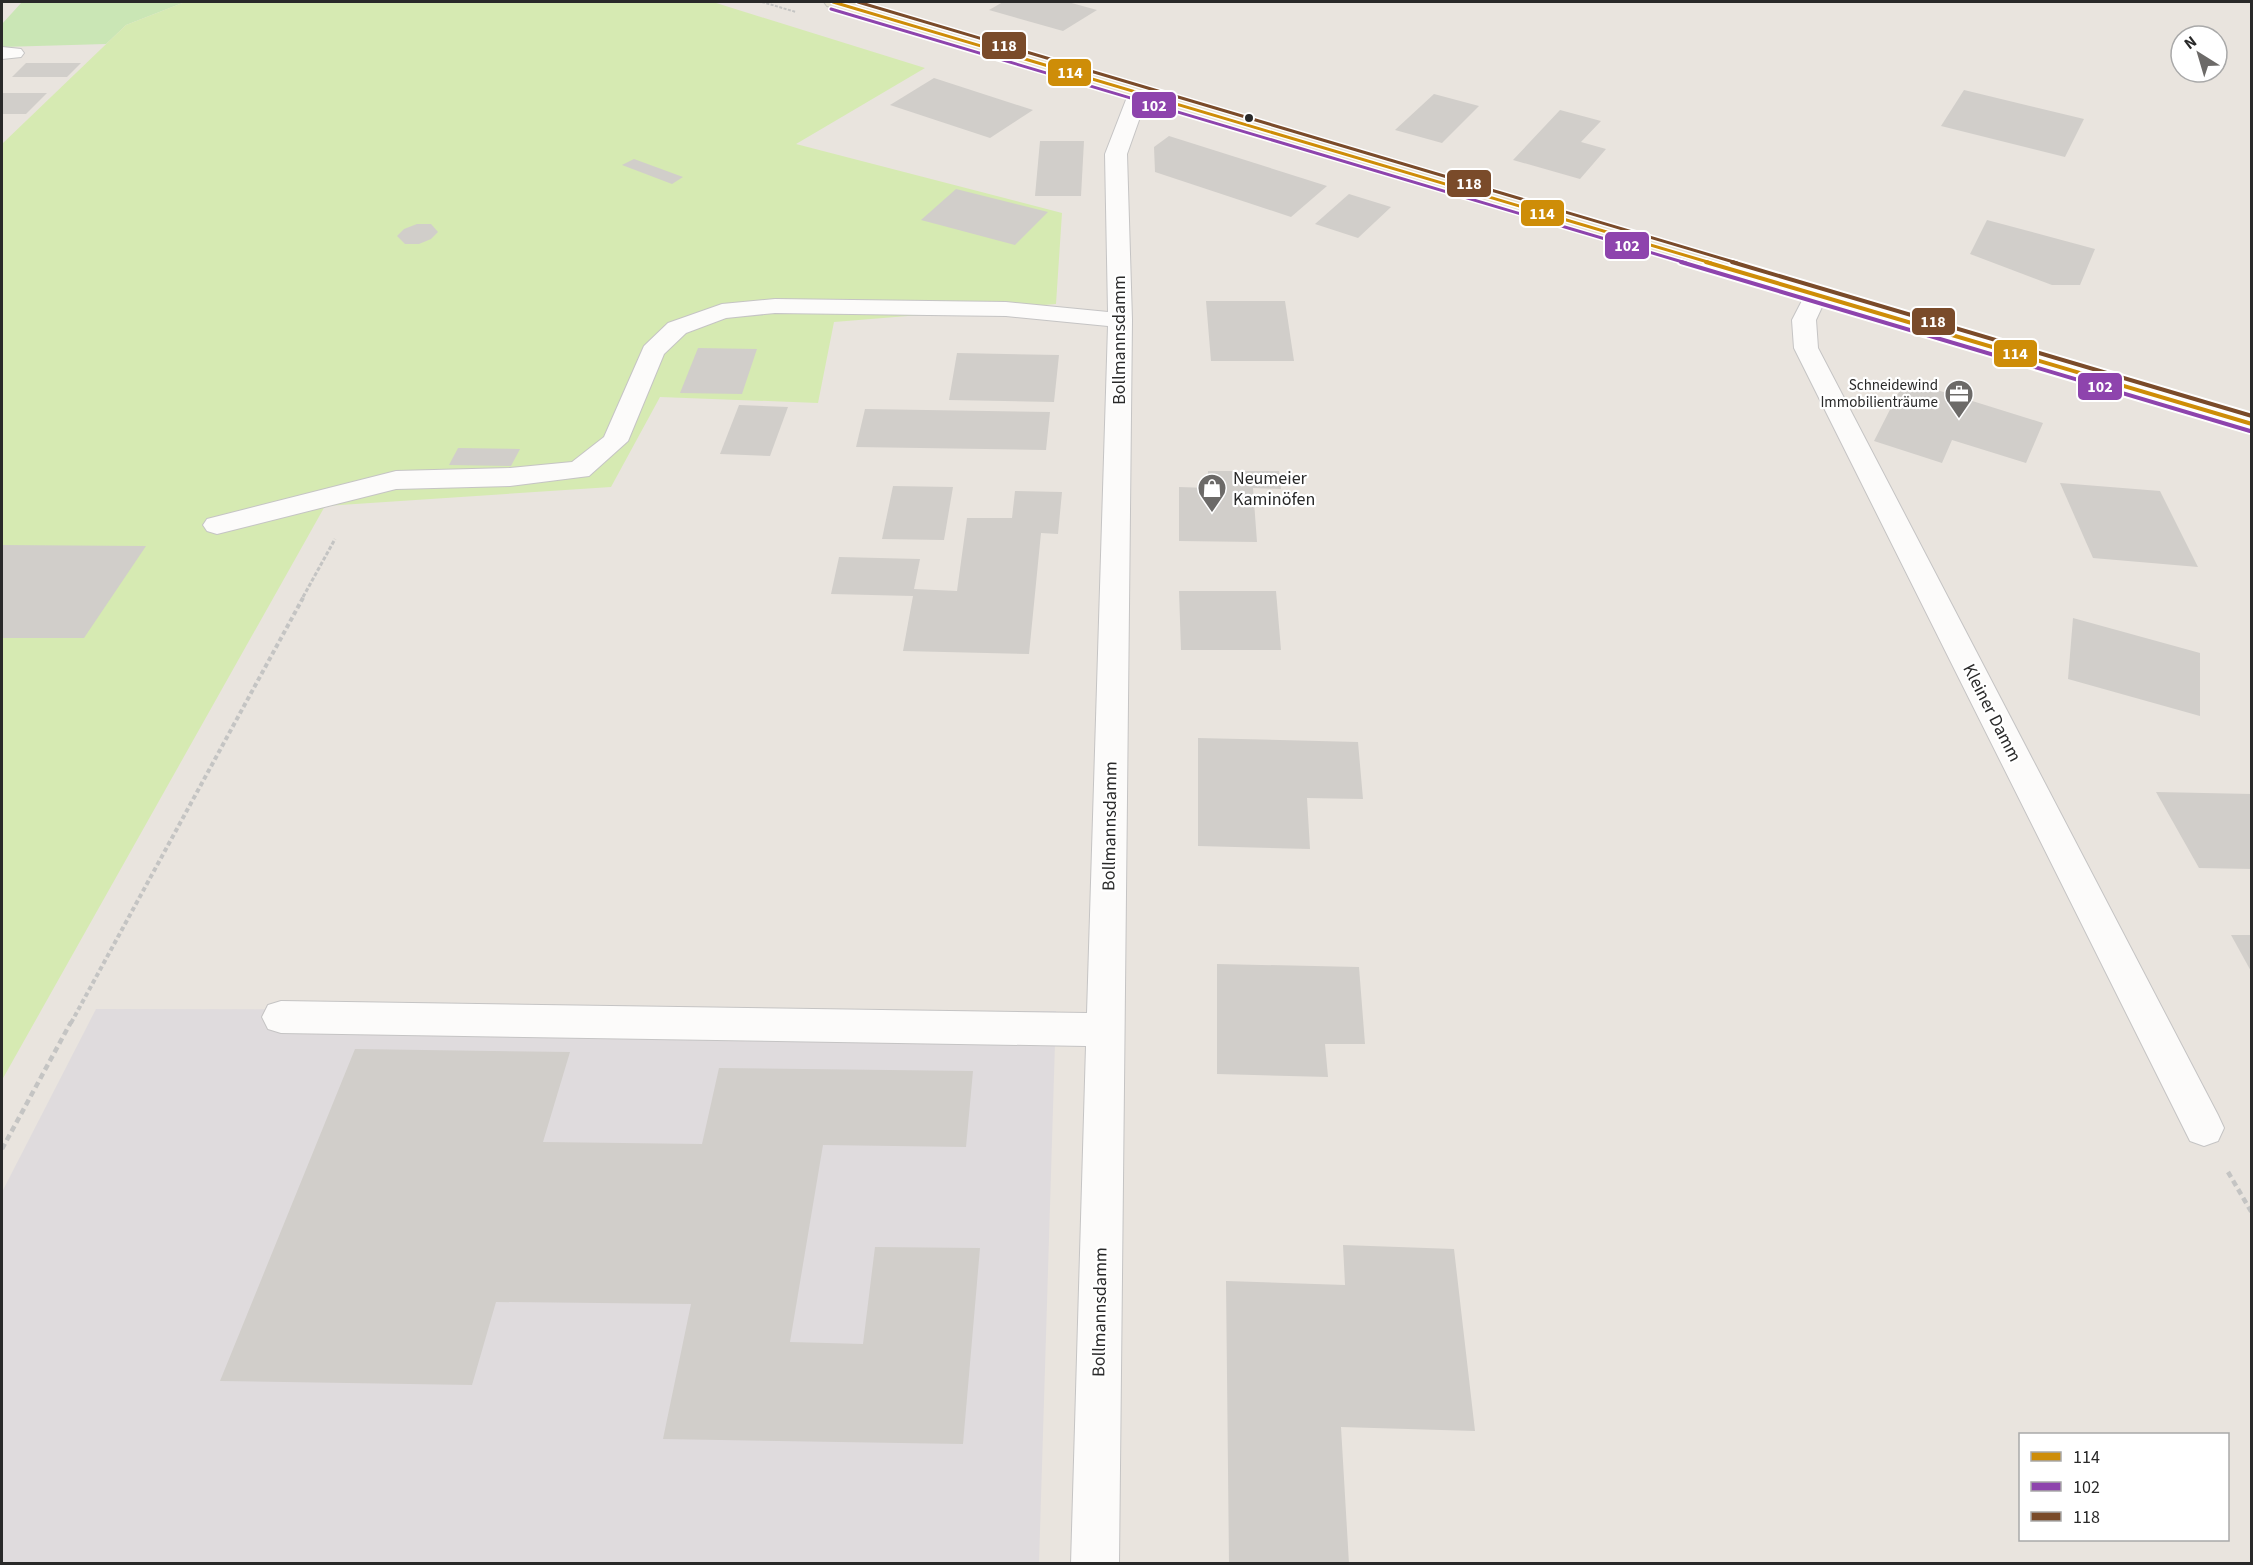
<svg xmlns="http://www.w3.org/2000/svg" width="2253" height="1565" font-family="'Source Sans 3',sans-serif">
<style>
.industrial{fill:#dfdbdd}
.green{fill:#cae6b5}
.pitch{fill:#d6eab2}
.building{fill:#d1ceca}
.lines{fill:none;stroke-linecap:round;stroke-linejoin:round}
.minor-casing{stroke:#c5c4c4;stroke-width:2}
.major-casing{stroke:#c4c3c0;stroke-width:2}
.path-far3{stroke:#c4c4c3;stroke-width:2;stroke-dasharray:3 1.5;stroke-linecap:butt}
.path-far2{stroke:#c4c4c3;stroke-width:3;stroke-dasharray:4 2;stroke-linecap:butt}
.path-far1{stroke:#c4c4c3;stroke-width:4;stroke-dasharray:4.5 3;stroke-linecap:butt}
.path{stroke:#c4c4c3;stroke-width:4.5;stroke-dasharray:6 4;stroke-linecap:butt}
.minor{fill:#fcfbfa;fill-rule:evenodd}
.major{fill:#e7e1d1;fill-rule:evenodd}
.bus-1-far1-casing{stroke:#fff;stroke-width:6}
.bus-1-casing{stroke:#fff;stroke-width:8}
.bus-2-far1-casing{stroke:#fff;stroke-width:6}
.bus-2-casing{stroke:#fff;stroke-width:8}
.bus-3-far1-casing{stroke:#fff;stroke-width:6}
.bus-3-casing{stroke:#fff;stroke-width:8}
.bus-1-far1{stroke:#ce8d08;stroke-width:3}
.bus-1{stroke:#ce8d08;stroke-width:4}
.bus-2-far1{stroke:#8e44ad;stroke-width:3}
.bus-2{stroke:#8e44ad;stroke-width:4}
.bus-3-far1{stroke:#7a4b2a;stroke-width:3}
.bus-3{stroke:#7a4b2a;stroke-width:4}
.bus-dot{fill:#292929;stroke:#fff;stroke-width:2}
.labels{text-anchor:middle;dominant-baseline:central;stroke-width:4.5;stroke-linejoin:round;paint-order:stroke}
.far-poi-label{font-size:15px;fill:#292929;stroke:#fff;text-anchor:end}
.street-label{font-size:18px;fill:#292929;stroke:#fff}
.poi-label{font-size:18px;fill:#292929;stroke:#fff;text-anchor:start}
.line-badge{stroke:#fff;stroke-width:2}
.badge-label{font-size:16px;text-anchor:middle;font-weight:bold;fill:#fff}
</style>
<rect width="100%" height="100%" fill="#e9e4de"/>
<path class="industrial" d="M96 1009 1056 1011 1039 1563H2V1192Z"/>
<path class="green" d="M22 2H185L126 25 106 44 2 47V24Z"/>
<path class="pitch" d="M185 2H713L925 68 796 144 1062 213 1056 304 834 322 818 403 660 397 611 487 325 506 2 1080V144L126 25Z"/>
<g class="building">
<path d="M1003 2H1068L1097 10 1063 31 989 10Z"/>
<path d="M26 63H81L67 77H12Z"/>
<path d="M934 78 1033 110 990 138 890 105Z"/>
<path d="M1964 90 2084 119 2065 157 1941 126Z"/>
<path d="M2 93H47L26 114H2Z"/>
<path d="M1434 94 1479 106 1442 143 1395 130Z"/>
<path d="M1560 110 1601 121 1581 142 1606 149 1580 179 1513 160Z"/>
<path d="M1169 136 1327 186 1291 217 1155 172 1154 147Z"/>
<path d="M1040 141H1084L1081 196H1035Z"/>
<path d="M634 159 683 177 672 184 622 165Z"/>
<path d="M956 189 1048 212 1015 245 921 220Z"/>
<path d="M1349 194 1391 207 1358 238 1315 224Z"/>
<path d="M1987 220 2095 249 2080 285H2052L1970 254Z"/>
<path d="M417 224H431L438 232 431 239 419 244H405L397 236 404 229Z"/>
<path d="M1206 301H1285L1294 361H1211Z"/>
<path d="M698 348 757 349 742 394 680 393Z"/>
<path d="M957 353 1059 355 1054 402 949 400Z"/>
<path d="M1905 380 2043 423 2026 463 1952 440 1942 463 1874 441Z"/>
<path d="M739 405 788 407 770 456 720 454Z"/>
<path d="M865 409 1050 412 1046 450 856 447Z"/>
<path d="M458 448 520 449 511 466 449 465Z"/>
<path d="M1208 471H1279L1281 489 1253 488 1257 542 1179 541V487L1208 488Z"/>
<path d="M2060 483 2160 491 2198 567 2093 558Z"/>
<path d="M893 486 953 487 944 540 882 539Z"/>
<path d="M1015 491 1062 492 1058 534 1041 533 1029 654 903 651 913 596 831 594 839 557 920 559 914 589 957 591 967 518H1012Z"/>
<path d="M2 545 146 546 84 638H2Z"/>
<path d="M1179 591H1276L1281 650H1181Z"/>
<path d="M2073 618 2200 653V716L2068 679Z"/>
<path d="M1198 738 1358 742 1363 799 1307 798 1310 849 1198 846Z"/>
<path d="M2156 792 2252 794V869L2199 868Z"/>
<path d="M2231 935H2252V973Z"/>
<path d="M1217 964 1359 967 1365 1044H1325L1328 1077 1217 1074Z"/>
<path d="M355 1049 570 1052 543 1142 702 1144 719 1068 973 1071 966 1147 823 1145 790 1342 863 1344 875 1247 980 1248 963 1444 663 1439 691 1304 496 1302 472 1385 220 1381Z"/>
<path d="M1343 1245 1454 1249 1475 1431 1341 1427 1349 1564H1229L1226 1281 1345 1285Z"/>
</g>
<g class="lines">
<g class="minor-casing">
<g id="minor">
<path d="M2 47 21 49 24 53 21 57 2 59Z"/>
<path d="M1139 86 1146 88 1149 92 1127 154 1132 320 1119 1564H1071L1086 1046 281 1033 268 1029 262 1017 268 1005 281 1001 1087 1013 1108 326 1006 316 775 313 726 318 686 333 664 354 628 441 589 476 510 486 396 489 217 534 207 531 203 525 207 519 396 471 510 468 572 462 604 437 644 346 668 323 722 304 775 299 1006 302 1108 312 1105 154 1129 92 1132 88Z"/>
<path d="M1816 287 1824 289 1828 294 1816 320 1818 348 2218 1115 2224 1128 2218 1141 2204 1146 2190 1141 1794 348 1792 320 1808 289Z"/>
</g>
</g>
<g class="major-casing">
<path id="major" d="M824 2H851L2252 415V432L827 6Z"/>
</g>
<path class="path-far3" d="M762 2 796 12"/>
<path class="path-far2" d="M303 597 335 539"/>
<path class="path-far1" d="M71 1023 304 596"/>
<g class="path">
<path d="M2 1149 71 1022"/>
<path d="M2228 1172 2252 1213"/>
</g>
<use href="#minor" class="minor"/>
<use href="#major" class="major"/>
<g class="bus-1-far1-casing">
<path id="bus-1-far1" d="M833 2 1711 263"/>
</g>
<g class="bus-1-casing">
<path id="bus-1" d="M1706 262 2252 424"/>
</g>
<g class="bus-2-far1-casing">
<path id="bus-2-far1" d="M831 9 1686 263"/>
</g>
<g class="bus-2-casing">
<path id="bus-2" d="M1681 262 2250 431"/>
</g>
<g class="bus-3-far1-casing">
<path id="bus-3-far1" d="M858 2 1737 263"/>
</g>
<g class="bus-3-casing">
<path id="bus-3" d="M1732 262 2252 416"/>
</g>
<use href="#bus-1-far1" class="bus-1-far1"/>
<use href="#bus-1" class="bus-1"/>
<use href="#bus-2-far1" class="bus-2-far1"/>
<use href="#bus-2" class="bus-2"/>
<use href="#bus-3-far1" class="bus-3-far1"/>
<use href="#bus-3" class="bus-3"/>
</g>
<defs>
<g id="office-pin" transform="scale(1.5)"><path d="M0 17L-7.5 6A9.5 9.5 0 1 1 7.5 6Z" fill="#6c6a68" stroke="#fff"/><path d="M-6-3h4V-5.5h4V-3h4V5H-6ZM-1-4.5V-3h2v-1.5ZM-6 0V1H6V0Z" fill="#fff"/></g>
<g id="shop-pin" transform="scale(1.5)"><path d="M0 17L-7.5 6A9.5 9.5 0 1 1 7.5 6Z" fill="#6c6a68" stroke="#fff"/><path d="M-5-2.5h2.3a2.7 3.5 0 0 1 5.4 0H5L5.5 6h-11ZM-1.5-2.5h3a1.5 2.3 0 0 0-3 0Z" fill="#fff"/></g>
</defs>
<g fill-rule="evenodd">
<use href="#office-pin" x="1959" y="394"/>
<use href="#shop-pin" x="1212" y="488"/>
</g>
<circle class="bus-dot" cx="1249" cy="118" r="5"/>
<g class="labels">
<g class="far-poi-label">
<text x="1938" y="385">Schneidewind<tspan x="1938" dy="17">Immobilienträume</tspan></text>
</g>
<g class="street-label">
<text transform="translate(1119 340) rotate(-90)">Bollmannsdamm</text>
<text transform="translate(1992 713) rotate(63)">Kleiner Damm</text>
<text transform="translate(1110 826) rotate(-89)">Bollmannsdamm</text>
<text transform="translate(1100 1312) rotate(-89)">Bollmannsdamm</text>
</g>
<g class="poi-label">
<text x="1233" y="478">Neumeier<tspan x="1233" dy="21">Kaminöfen</tspan></text>
</g>
</g>
<g class="line-badge">
<rect x="981" y="31" width="46" height="29" rx="6" fill="#7a4b2a"/>
<rect x="1047" y="58" width="45" height="29" rx="6" fill="#ce8d08"/>
<rect x="1131" y="91" width="46" height="28" rx="6" fill="#8e44ad"/>
<rect x="1446" y="169" width="46" height="29" rx="6" fill="#7a4b2a"/>
<rect x="1520" y="199" width="45" height="28" rx="6" fill="#ce8d08"/>
<rect x="1604" y="231" width="46" height="29" rx="6" fill="#8e44ad"/>
<rect x="1911" y="307" width="45" height="29" rx="6" fill="#7a4b2a"/>
<rect x="1993" y="339" width="45" height="29" rx="6" fill="#ce8d08"/>
<rect x="2077" y="372" width="46" height="29" rx="6" fill="#8e44ad"/>
</g>
<g class="badge-label">
<text x="1004" y="51">118</text>
<text x="1070" y="78">114</text>
<text x="1154" y="111">102</text>
<text x="1469" y="189">118</text>
<text x="1542" y="219">114</text>
<text x="1627" y="251">102</text>
<text x="1933" y="327">118</text>
<text x="2015" y="359">114</text>
<text x="2100" y="392">102</text>
</g>
<rect width="2253" height="1565" fill="none" stroke="#292929" stroke-width="6"/>
<rect x="2019" y="1433" width="210" height="108" fill="#ffffff" stroke="#a9a9a9" stroke-width="1.5"/>
<rect x="2031" y="1452" width="30" height="9" fill="#ce8d08" stroke="#a9a9a9" stroke-width="1.5"/>
<text x="2073" y="1463" font-size="18" fill="#292929">114</text>
<rect x="2031" y="1482" width="30" height="9" fill="#8e44ad" stroke="#a9a9a9" stroke-width="1.5"/>
<text x="2073" y="1493" font-size="18" fill="#292929">102</text>
<rect x="2031" y="1512" width="30" height="9" fill="#7a4b2a" stroke="#a9a9a9" stroke-width="1.5"/>
<text x="2073" y="1523" font-size="18" fill="#292929">118</text>
<g transform="translate(2199 54) rotate(323)"><circle r="28" fill="#ffffff" stroke="#a9a9a9" stroke-width="1.5"/>
<path d="M0-4.5L10 22L0 15L-10 22Z" fill="#6c6a68"/>
<text y="-9" font-size="16" font-weight="bold" text-anchor="middle" fill="#292929">N</text>
</g>
</svg>
